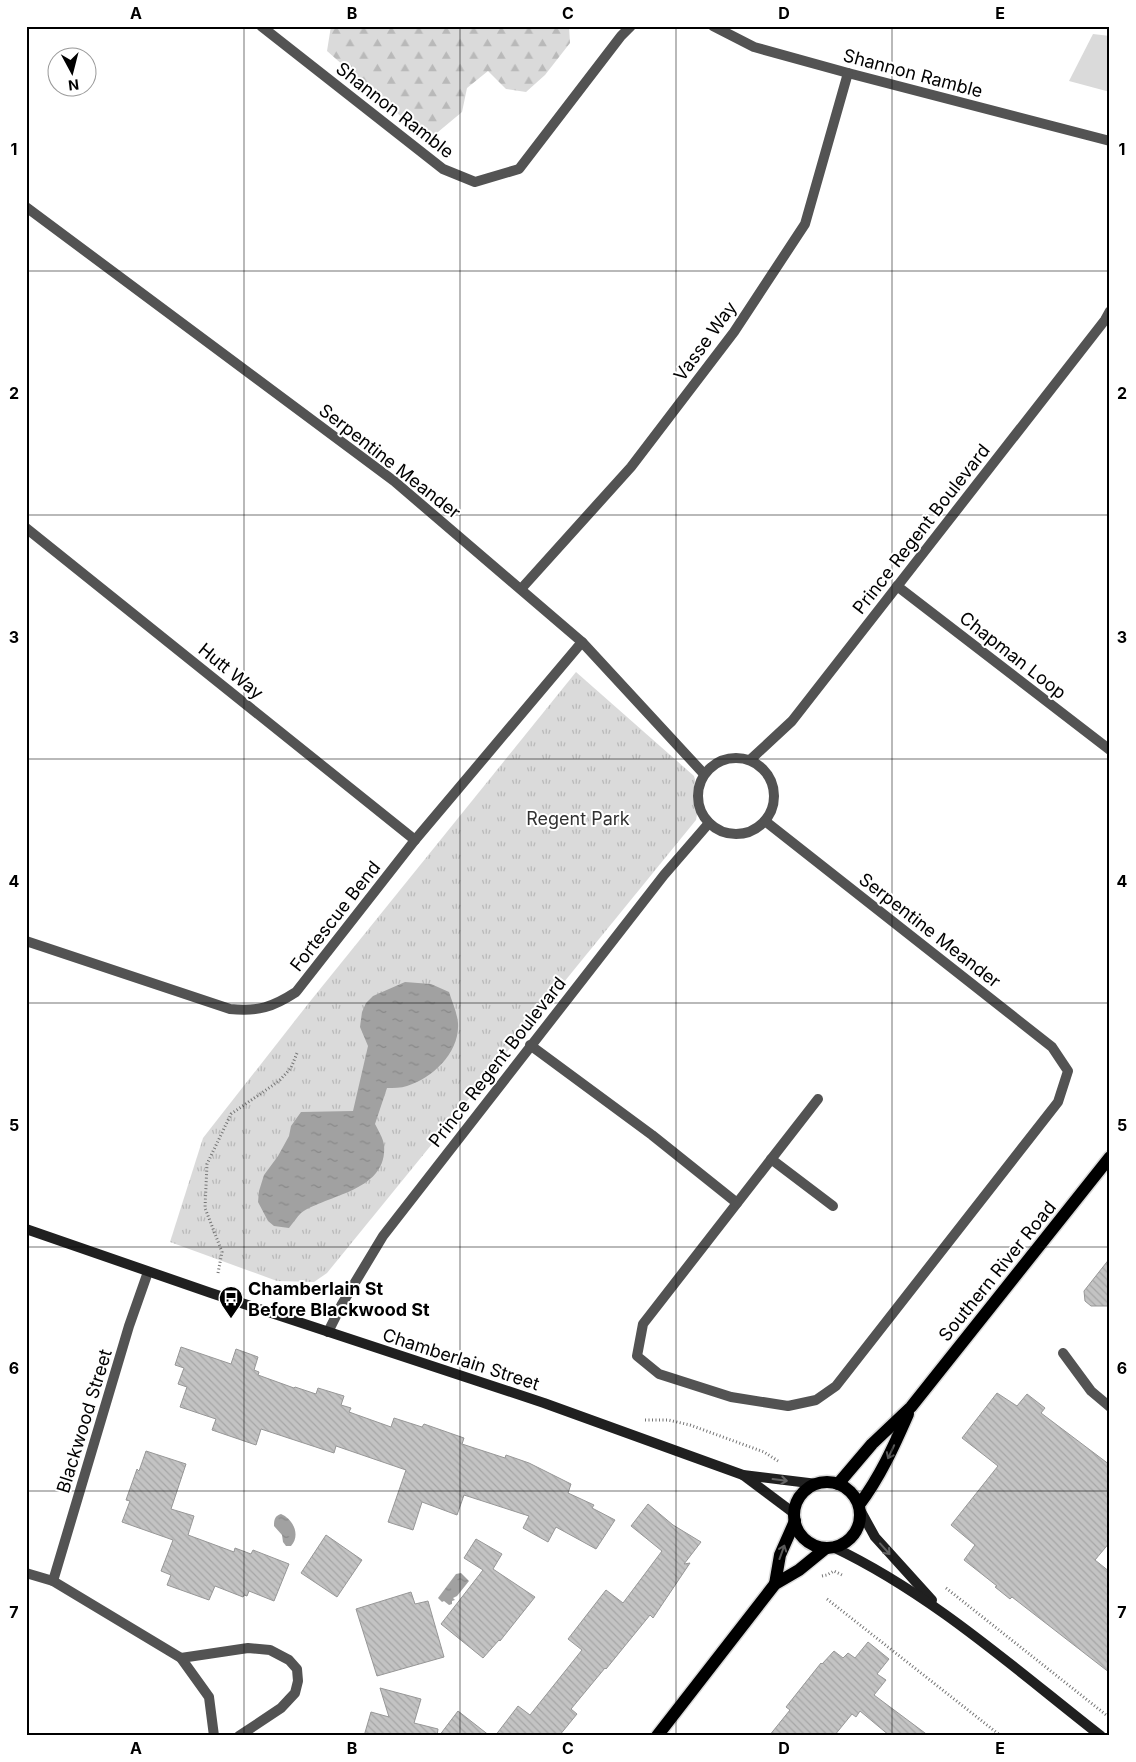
<svg xmlns="http://www.w3.org/2000/svg" width="1136" height="1762" font-family="Inter,sans-serif">
<style>
.grass{fill:#dadada}
.forest{fill:url(#forest-firs)}
.park{fill:url(#park-tufts)}
.water{fill:url(#water-ripples)}
.building{fill:url(#building-back-hatch);stroke:#979797}
.lines{fill:none;stroke-linecap:round;stroke-linejoin:round}
.primary-casing{stroke:#dbdbdb;stroke-width:15}
.path{stroke:#757575;stroke-width:3;stroke-dasharray:1 2.5;stroke-linecap:butt}
.minor{stroke:#535353;stroke-width:10}
.secondary{stroke:#202020;stroke-width:10}
.primary{stroke:#000;stroke-width:12}
.oneway{stroke:#595959}
.oneway2{stroke:#636363}
.grid{fill:none;stroke:#000;stroke-width:1;stroke-opacity:0.55}
.labels{text-anchor:middle;dominant-baseline:central;stroke-width:4;stroke-linejoin:round;paint-order:stroke}
.street-label{font-size:18px;fill:#000;stroke:#fff}
.park-label{font-size:18px;fill:#313131;stroke:#fff}
.poi-label{font-size:18px;font-weight:bold;fill:#000;stroke:#fff;text-anchor:start}
.neatline{fill:none;stroke:#000;stroke-width:2}
.grid-label{font-size:16px;text-anchor:middle;font-weight:bold;fill:#000}
</style>
<defs>
<pattern id="forest-firs" width="22" height="20" patternUnits="userSpaceOnUse" patternTransform="scale(1.25)"><rect width="22" height="20" fill="#dadada"/><path d="M5 1l3.5 6h-7zM16 11l3.5 6h-7z" fill="#b9b9b9"/></pattern>
<pattern id="park-tufts" width="24" height="20" patternUnits="userSpaceOnUse" patternTransform="scale(1.25)"><rect width="24" height="20" fill="#dadada"/><path d="M3 7l-1-3M5 7V3M7 7l1-3M15 17l-1-3M17 17v-4M19 17l1-3" fill="none" stroke="#b9b9b9"/></pattern>
<pattern id="water-ripples" width="26" height="14" patternUnits="userSpaceOnUse" patternTransform="scale(1.25)"><rect width="26" height="14" fill="#a1a1a1"/><path d="M2 4q2-2 4 0t4 0M15 11q2-2 4 0t4 0" fill="none" stroke="#898989"/></pattern>
<pattern id="building-back-hatch" width="6" height="6" patternUnits="userSpaceOnUse" patternTransform="scale(1.25)"><rect width="6" height="6" fill="#c3c3c3"/><path d="M-1 5l2 2M0 0l6 6M5-1l2 2" fill="none" stroke="#a6a6a6"/></pattern>
</defs>
<rect width="100%" height="100%" fill="#fff"/>
<path class="grass" d="M1093 34 1110 36V92L1069 81Z"/>
<path class="forest" d="M331 26H569L570 43 545 75 526 92 506 89 488 71 467 88 462 112 432 137 413 127 327 51Z"/>
<path class="park" d="M576 672 694 776 700 798 696 820 327 1273 314 1282 277 1281 170 1242 203 1138 308 1004Z"/>
<g class="water">
<path d="M405 982 431 984 449 992C452 1002 457 1012 458 1023 460 1052 433 1078 407 1086 401 1088 393 1088 387 1088L375 1124C378 1130 383 1138 384 1145 388 1191 329 1194 301 1213 297 1217 293 1223 289 1228L274 1226 268 1221 258 1202 259 1191 264 1175 278 1156 289 1136 291 1126 301 1112 353 1111 368 1046 360 1027 362 1012 366 1003 373 996Z"/>
<path d="M281 1514C293 1519 301 1535 291 1546H286L283 1542 282 1535 274 1526C274 1519 275 1516 281 1514Z"/>
<path d="M461 1573 469 1581 457 1596 453 1598 455 1600 452 1601V1604L449 1605 444 1601 442 1602 438 1598 456 1574Z"/>
</g>
<g class="building">
<path d="M1110 1258V1306H1091L1085 1301 1084 1291Z"/>
<path d="M181 1347 231 1364 236 1349 258 1357 254 1370 259 1372 258 1375 294 1388 295 1387 316 1394 318 1388 344 1396 341 1405 351 1408 349 1412 391 1427 394 1418 422 1427 424 1424 464 1438 462 1444 505 1458 506 1455 529 1463 571 1484 568 1493 594 1505 592 1508 615 1520 596 1549 556 1527 548 1542 523 1528 529 1516 464 1495 457 1515 422 1502 413 1530 388 1522 406 1470 336 1446 334 1453 261 1429 256 1445 212 1430 216 1419 180 1407 187 1387 178 1384 184 1368 175 1365Z"/>
<path d="M997 1393 1017 1406 1027 1394 1045 1408 1041 1413 1110 1465V1542L1095 1560 1110 1572V1673L1012 1597 1010 1599 995 1587 997 1586 964 1560 975 1545 951 1525 998 1466 962 1438Z"/>
<path d="M146 1451 186 1464 171 1509 194 1516 188 1535 234 1552 235 1548 251 1554 253 1550 289 1564 274 1601 249 1591 247 1596 244 1595 243 1597 215 1586 209 1600 167 1585 171 1575 161 1571 173 1540 122 1522 130 1501 126 1500 137 1469 139 1471Z"/>
<path d="M648 1504 673 1525 701 1542 684 1564 690 1563 653 1618 650 1615 606 1669 605 1668 571 1709 577 1714 559 1736H495L518 1706 530 1715 582 1650 568 1639 606 1590 623 1603 662 1551 631 1526Z"/>
<path d="M326 1535 362 1560 337 1597 301 1573Z"/>
<path d="M476 1539 502 1554 493 1569 535 1597 500 1641 499 1640 483 1658 441 1624 483 1570 464 1558Z"/>
<path d="M411 1592 415 1604 428 1601 444 1657 377 1676 356 1609Z"/>
<path d="M868 1642 889 1659 877 1674 886 1680 874 1695 929 1736H890L860 1711 856 1717 852 1714 834 1736H769L790 1710 786 1707 821 1663 822 1664 834 1651 843 1658 848 1653 855 1658Z"/>
<path d="M380 1688 421 1699 414 1723 438 1729 437 1736H364L371 1712 389 1717Z"/>
<path d="M458 1711 490 1736H439Z"/>
</g>
<g class="lines">
<g class="primary-casing">
<g id="primary">
<circle cx="827" cy="1515" r="33"/>
<path d="M838 1484 872 1444 911 1407 1110 1157"/>
<path d="M859 1505C880 1477 894 1446 908 1414"/>
<path d="M775 1584 780 1555 795 1521"/>
<path d="M657 1736 775 1584 799 1570 826 1548"/>
</g>
</g>
<g class="path">
<path d="M218 1273 222 1252 205 1208 207 1164 231 1114 279 1081 291 1068 297 1053"/>
<path d="M645 1420H668L690 1425 764 1452 778 1461"/>
<path d="M822 1576 827 1575 834 1571 844 1576"/>
<path d="M946 1588 1110 1718"/>
<path d="M827 1599 1001 1736"/>
</g>
<g class="minor">
<path d="M261 26 443 169 475 182 519 169 621 36 631 26"/>
<path d="M713 26 754 47 848 73 1110 141"/>
<path d="M26 207 394 481 582 642 704 774"/>
<path d="M26 528 415 840"/>
<path d="M897 586 1110 750"/>
<path d="M521 589 631 467 734 332 805 224 848 73"/>
<circle cx="736" cy="796" r="38"/>
<path d="M750 760 792 721 1105 320 1110 311"/>
<path d="M765 821 1052 1047 1068 1071 1058 1102 836 1386 816 1400 788 1406 731 1397 659 1374 637 1356 643 1324 818 1099"/>
<path d="M26 941 230 1009C258 1012 273 1007 296 992L415 840 582 642"/>
<path d="M530 1045 652 1135 737 1203"/>
<path d="M771 1159 833 1206"/>
<path d="M328 1332 342 1304 383 1236 664 875 709 823"/>
<path d="M1063 1353 1091 1391 1110 1407"/>
<path d="M26 1573 53 1581 181 1658 209 1697 214 1736"/>
<path d="M53 1581 129 1326 148 1272"/>
<path d="M181 1658 248 1648 270 1650 289 1660 297 1669 298 1681 295 1693 281 1708 239 1736"/>
</g>
<g class="secondary">
<path d="M26 1229 211 1293 544 1403 743 1475 817 1484"/>
<path d="M743 1475 795 1514"/>
<path d="M859 1508 875 1537 932 1600"/>
<path d="M833 1547C932 1594 1015 1669 1101 1736"/>
</g>
<use href="#primary" class="primary"/>
</g>
<defs><path id="oneway-shaft" d="M-6 0H5M1.5-3L5.5 0L1.5 3" fill="none" stroke-width="1.6" stroke-linecap="round" stroke-linejoin="round" transform="scale(1.25)"/></defs>
<g class="oneway">
<use href="#oneway-shaft" transform="translate(891 1452) rotate(115)"/>
<use href="#oneway-shaft" transform="translate(782 1552) rotate(-70)"/>
</g>
<g class="oneway2">
<use href="#oneway-shaft" transform="translate(780 1480) rotate(7)"/>
<use href="#oneway-shaft" transform="translate(885 1549) rotate(48)"/>
</g>
<path class="grid" d="M244 26V1736M460 26V1736M676 26V1736M892 26V1736M26 271H1110M26 515H1110M26 759H1110M26 1003H1110M26 1247H1110M26 1491H1110"/>
<defs>
<g id="bus-pin" transform="scale(1.25)"><path d="M0 17L-7.5 6A9.5 9.5 0 1 1 7.5 6Z" fill="#000" stroke="#fff"/><path d="M-5-6H5V4H4V6H2V4H-2V6H-4V4H-5ZM-3.5-4V0h7V-4ZM-3.5 1.2v1.5H-2V1.2ZM2 1.2v1.5H3.5V1.2Z" fill="#fff"/></g>
</defs>
<g fill-rule="evenodd">
<use href="#bus-pin" x="231" y="1298"/>
</g>
<g class="labels">
<g class="street-label">
<text transform="translate(913 73) rotate(15)">Shannon Ramble</text>
<text transform="translate(395 110) rotate(38)">Shannon Ramble</text>
<text transform="translate(705 341) rotate(-54)">Vasse Way</text>
<text transform="translate(390 461) rotate(38)">Serpentine Meander</text>
<text transform="translate(921 529) rotate(-52)">Prince Regent Boulevard</text>
<text transform="translate(1013 655) rotate(38)">Chapman Loop</text>
<text transform="translate(231 671) rotate(39)">Hutt Way</text>
<text transform="translate(335 916) rotate(-52)">Fortescue Bend</text>
<text transform="translate(930 930) rotate(38)">Serpentine Meander</text>
<text transform="translate(497 1062) rotate(-52)">Prince Regent Boulevard</text>
<text transform="translate(997 1271) rotate(-51)">Southern River Road</text>
<text transform="translate(461 1359) rotate(18)">Chamberlain Street</text>
<text transform="translate(84 1421) rotate(-73)">Blackwood Street</text>
</g>
<g class="park-label">
<text x="578" y="818">Regent Park</text>
</g>
<g class="poi-label">
<text x="248" y="1288">Chamberlain St<tspan x="248" dy="21">Before Blackwood St</tspan></text>
</g>
</g>
<rect width="1136" height="1762" fill="none" stroke="#ffffff" stroke-width="55"/>
<g transform="translate(72 72) rotate(173)"><circle r="24" fill="#ffffff" stroke="#999999"/>
<path d="M0-4L9 19L0 12L-9 19Z" fill="#000000"/>
<text y="-8" font-size="14" font-weight="bold" text-anchor="middle" fill="#000000">N</text>
</g>
<rect x="28" y="28" width="1080" height="1706" class="neatline"/>
<g class="grid-label">
<text x="136" y="19">A</text>
<text x="352" y="19">B</text>
<text x="568" y="19">C</text>
<text x="784" y="19">D</text>
<text x="1000" y="19">E</text>
<text x="14" y="155">1</text>
<text x="1122" y="155">1</text>
<text x="14" y="399">2</text>
<text x="1122" y="399">2</text>
<text x="14" y="643">3</text>
<text x="1122" y="643">3</text>
<text x="14" y="887">4</text>
<text x="1122" y="887">4</text>
<text x="14" y="1131">5</text>
<text x="1122" y="1131">5</text>
<text x="14" y="1374">6</text>
<text x="1122" y="1374">6</text>
<text x="14" y="1618">7</text>
<text x="1122" y="1618">7</text>
<text x="136" y="1754">A</text>
<text x="352" y="1754">B</text>
<text x="568" y="1754">C</text>
<text x="784" y="1754">D</text>
<text x="1000" y="1754">E</text>
</g>
</svg>
